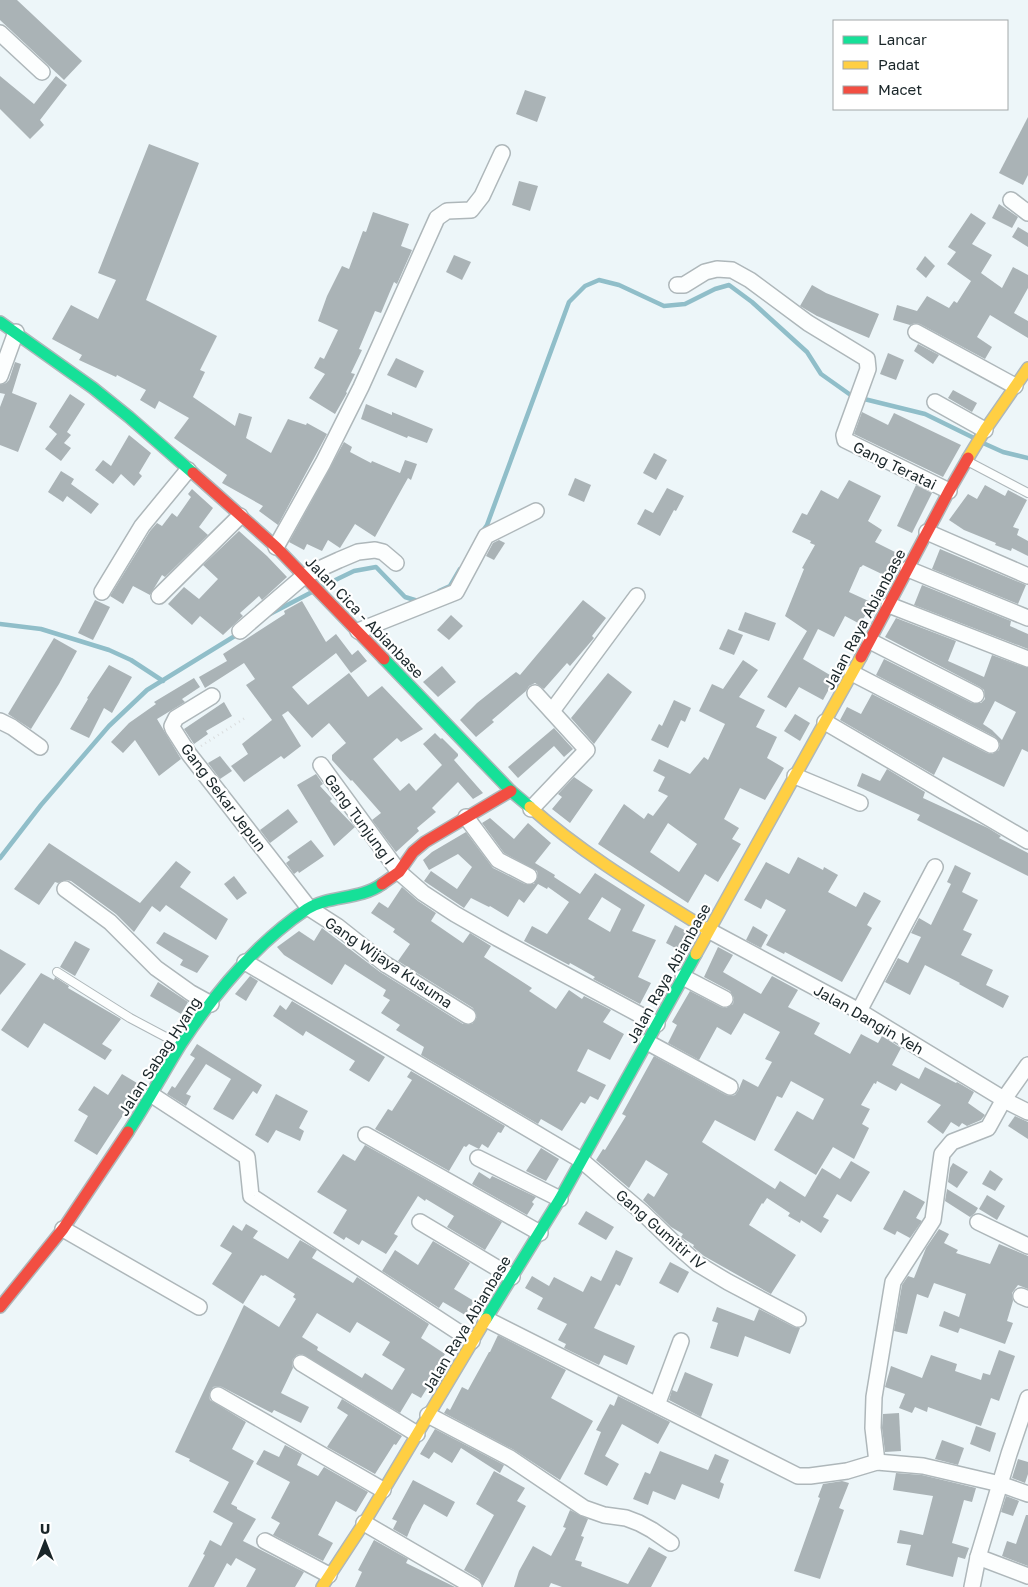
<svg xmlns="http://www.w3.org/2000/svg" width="1028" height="1587" font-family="'Golos Text',sans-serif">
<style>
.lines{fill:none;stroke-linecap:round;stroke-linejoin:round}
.stream{stroke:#90bec9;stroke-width:4.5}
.building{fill:#aab3b6;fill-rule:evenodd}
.lane-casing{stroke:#aeb7ba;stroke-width:10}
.street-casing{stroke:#aeb7ba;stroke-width:18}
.fast-casing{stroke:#aeb7ba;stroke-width:14}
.slow-casing{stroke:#aeb7ba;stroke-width:14}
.jam-casing{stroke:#aeb7ba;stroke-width:14}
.path{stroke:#daddde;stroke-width:2.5;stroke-dasharray:1 4;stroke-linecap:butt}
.lane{stroke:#fcfefe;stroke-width:8}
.street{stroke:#fcfefe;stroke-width:15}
.fast{stroke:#16e098;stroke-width:11}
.slow{stroke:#ffcf43;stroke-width:11}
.jam{stroke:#f24e42;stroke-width:11}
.labels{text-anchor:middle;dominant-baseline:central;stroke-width:4.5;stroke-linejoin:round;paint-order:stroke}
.street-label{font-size:15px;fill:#1a2629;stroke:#fff}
</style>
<rect width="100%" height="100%" fill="#edf6f9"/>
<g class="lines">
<g class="stream">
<path d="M983 443 1003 452 1028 458"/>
<path d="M482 532 487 525 569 302 585 286 599 280 619 285 664 306 685 304 715 289 729 285 752 302 807 352 821 374 852 396 925 414 974 438"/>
<path d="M323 586 354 571 376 567 405 597 418 601"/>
<path d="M439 591 450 586 460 569"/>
<path d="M270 614 312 592"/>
<path d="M0 624 41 629 109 650 131 660 163 681"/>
<path d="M0 858 41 805 109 726 147 690 238 634"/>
</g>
</g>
<g class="building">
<path d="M0 0H17L82 61 64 80 0 20Z"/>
<path d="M0 76 34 104 56 76 67 85 40 120 44 125 30 139 0 109Z"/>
<path d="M525 90 546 97 537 122 516 114Z"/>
<path d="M1028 117V175L1023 185 999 173Z"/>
<path d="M149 144 199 163 146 300 217 336 200 370 205 372 193 397 235 426 239 413 252 417 246 438 271 453 288 419 306 425 307 423 327 434 278 525 259 511 263 506 222 483 227 475 174 438 189 418 159 401 155 409 140 400 146 390 117 375 116 377 79 360 82 355 52 339 71 305 98 319 116 280 98 273Z"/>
<path d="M519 181 538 186 530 211 512 205Z"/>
<path d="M999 204 1018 217 1012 228 992 218Z"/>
<path d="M373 212 409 224 401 246 412 250 397 284 394 282 381 313 375 311 359 349 362 350 351 373 355 374 346 392 347 393 335 414 309 398 325 374 314 368 320 357 324 359 338 330 318 321 327 296 342 266 349 269 363 231 366 232Z"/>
<path d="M971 213 986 223 972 244 992 255 981 273 1002 288 1013 267 1028 275V288L1014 313 1028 321V338L990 315 977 337 992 347 985 359 920 324 915 323 910 325 893 320 897 305 917 311 927 296 949 308 954 301 957 303 971 281 947 264 956 252 948 247Z"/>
<path d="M1018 227 1028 233V247L1012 237Z"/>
<path d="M454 255 471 262 462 280 446 272Z"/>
<path d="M925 256 935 266 926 278 916 269Z"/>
<path d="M812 285 826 293 879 314 869 338 817 316 800 306Z"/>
<path d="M918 344 939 355 933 364 914 351Z"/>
<path d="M888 353 904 360 896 380 880 374Z"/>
<path d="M396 358 424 371 416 388 387 375Z"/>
<path d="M15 362 21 364 12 393 37 403 18 452 0 445V407L5 394 0 393V385L6 383 9 380Z"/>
<path d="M953 390 977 403 972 412 948 398Z"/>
<path d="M70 394 85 404 67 432 71 435 64 443 71 448 61 461 45 449 57 434 49 427Z"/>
<path d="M366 404 392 415V412L433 429 427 443 408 436 407 438 361 419Z"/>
<path d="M862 412 888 425 894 413 961 445 943 477 854 434Z"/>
<path d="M129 435 151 453 139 473 142 476 134 486 121 474 113 484 95 470 103 460 111 466Z"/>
<path d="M344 442 352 447 350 452 371 463 372 461 400 473 405 460 417 464 411 480 408 478 375 537 355 524 340 548 328 540 322 551 307 544 304 550 289 542Z"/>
<path d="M654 453 667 460 656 480 643 473Z"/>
<path d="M61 471 74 479 71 484 99 504 91 514 67 496 63 502 48 492Z"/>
<path d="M575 478 591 485 584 502 568 495Z"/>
<path d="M849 480 881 496 868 521 882 530 875 542 897 553 886 576 863 565 861 567H860L849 592 873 603 860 624 845 616 834 637 818 629 803 659 835 678 823 700 799 687 786 708 767 697 807 631 785 616 804 569 802 568 815 545 810 543 811 541 792 532 802 513 807 515 821 490 838 499Z"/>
<path d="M916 485 932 493 912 533 897 526Z"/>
<path d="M985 485 1005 496 1008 490 1027 500 1013 527 1019 529 1017 535 1028 541V556L1012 548 1011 551 995 545 996 543 964 530 949 520 968 494 977 499Z"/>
<path d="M667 488 684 496 676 511 674 510 660 536 637 524 645 509 653 513Z"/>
<path d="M192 489 213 508 199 527 208 535 165 577 162 575 150 595 133 586 123 604 110 596 150 531 157 523 162 526 172 513 177 517 191 497 188 494Z"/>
<path d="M239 531 267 556 287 577 262 600 259 596 240 613 243 616 223 635 200 616 192 625 168 604 184 587 199 599 218 579 203 565Z"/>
<path d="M499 540 505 543 494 560 486 556 493 543Z"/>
<path d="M940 549 1026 585 1018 604 932 569Z"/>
<path d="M922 585 1011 621 1010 626 1028 634V649L914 605Z"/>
<path d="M95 600 110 607 93 640 78 633Z"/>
<path d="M583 600 606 618 592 636 594 638 570 666 567 663 544 689 535 683 529 686 526 691 492 720 494 722 476 737 460 720 477 703 516 672 520 675Z"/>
<path d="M302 601 326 642 336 634 352 655 358 650 367 661 351 673 336 653 292 687 308 705 349 673 368 697 382 686 423 729 401 742 397 738 373 759 400 791 409 783 416 791 442 765 423 744 435 733 441 739 442 738 458 754V756L454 760 483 793 473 799 458 782 432 808 436 812 417 828 419 831 396 852 372 820 381 813 352 780 351 781 332 760V755L346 743 329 723 312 738 288 711 282 715 301 746 284 759 281 756 244 782 231 766 248 754 242 744 272 720 246 685 255 679 244 663 205 688 199 677 227 661 223 654 285 614 284 611Z"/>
<path d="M745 612 776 623 769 641 738 630Z"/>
<path d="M451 615 463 626 449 640 437 630Z"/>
<path d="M896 618 956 641 948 661 984 677 992 655 1028 668V752L1022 749 1004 787 943 757 934 775 840 720 847 707 861 714 872 694 987 753 992 754 999 750 1000 744 995 737 876 675 884 659 972 703H981L985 699 984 690 980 687 885 637ZM995 701 1016 712 1002 740 992 730 983 724Z"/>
<path d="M728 629 743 635 734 655 719 649Z"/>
<path d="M54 638 77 651 59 684 31 729 8 714Z"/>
<path d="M743 660 758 670 739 697 765 710 756 727 777 737 767 758 784 768 765 800 740 788 724 819 739 828 732 839 741 844 718 882 705 874 688 903 598 844 624 804 644 819 648 813 653 816 668 796 658 791 665 777 653 771 659 759 690 774 704 757 708 760 725 724 699 711 712 684 723 689ZM668 823 697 844 679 872 650 852Z"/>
<path d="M109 665 132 677 112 713 104 708 89 738 70 729 88 699 87 698Z"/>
<path d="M442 666 456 682 438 697 423 682Z"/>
<path d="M608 673 632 692 594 744 571 718Z"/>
<path d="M194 678 200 687 182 699 185 702 157 719 181 759 159 776 135 740 123 753 111 742 129 723 156 704 154 702Z"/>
<path d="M674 700 691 708 685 722 681 720 668 748 651 740 659 724 662 726Z"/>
<path d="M224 702 232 716 206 731 208 734 194 744 184 729Z"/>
<path d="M795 714 810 723 800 741 784 731Z"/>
<path d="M554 728 573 749 564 757 554 746 518 778 508 767Z"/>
<path d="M220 756 232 771 220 779 208 763Z"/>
<path d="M887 769 925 792 923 798 988 828 1001 836 999 838 1028 853V876L917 820 920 815 857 786 862 773 880 781Z"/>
<path d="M316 774 323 784 320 786 332 799 330 801 355 827 334 846 297 785Z"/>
<path d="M574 777 593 790 570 823 552 809 562 797 558 794Z"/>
<path d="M288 809 298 822 270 843 260 830Z"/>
<path d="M490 818 514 839 528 823 551 843 535 863 555 875 554 877 580 894 595 873 645 905 632 931 656 940 638 977 651 983 640 1004 593 979 595 977 570 963 569 965 524 941 532 926 547 934 569 902 548 887 547 889 538 884 524 903 519 899 508 917 490 906 489 907 471 898 464 908 424 881 431 871 457 889 472 867 458 854 429 870 423 860 432 852 466 832 493 868 525 884H534L538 876 537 871 504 853 482 823ZM602 897 621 909 610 932 588 919Z"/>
<path d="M311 840 324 856 299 873 298 871 294 874 286 863 290 860 287 857Z"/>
<path d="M49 843 140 903 176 861 191 872 180 887 228 919 216 940 166 905 160 912 152 906 134 932 116 914 71 881 66 880 58 883 55 882 39 905 14 889Z"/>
<path d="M798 857 823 870 824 867 838 875 828 892 856 907 864 892 881 901 867 925 872 928 842 982 785 952 784 954 766 945 786 910 766 899 761 909 744 900 766 862 789 874Z"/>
<path d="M955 865 971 873 962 892 978 900 963 930 972 934 961 955 993 970 986 985 1009 996 1003 1008 959 984 960 983 925 965 910 995 885 982 898 958 908 963 921 937 911 933 919 918 931 925 951 884 947 882Z"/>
<path d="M234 876 247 893 237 900 224 884Z"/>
<path d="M402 887 418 901 436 913 431 921 463 943 470 933 491 946 484 957 532 988 529 991 556 1009 569 990 582 999 584 996 611 1010 603 1022 624 1034 610 1060 588 1049 577 1071 606 1085 598 1100 590 1096 585 1104 581 1102 562 1131 541 1119 538 1124 421 1055 424 1047 396 1030 400 1025 381 1013 390 1000 383 996 386 990 345 964 332 985 284 955 277 947 299 931 314 941 322 928 380 972 463 1024H472L477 1017 473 1008 398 961 410 944 393 932 395 929 371 913 379 902 388 908Z"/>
<path d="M675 925 688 932 679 950 666 943Z"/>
<path d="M753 926 768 935 761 948 746 940Z"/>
<path d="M164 932 209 956 197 973 180 965 183 960 156 943Z"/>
<path d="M75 941 90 949 75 976 60 967Z"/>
<path d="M718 947 733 955 723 972 761 994 772 976 798 990 788 1007 820 1023 814 1034 850 1054 861 1034 878 1043 882 1036 901 1048 892 1065 919 1079 925 1067 956 1083 957 1082 974 1092 968 1103 985 1115 981 1120 967 1126 962 1123 959 1127 951 1122 943 1134 927 1122 941 1105 901 1083 896 1091 877 1081 876 1084 874 1083 861 1105 870 1109 862 1124 869 1128 854 1159 833 1147 816 1175 774 1150 797 1111 813 1120 824 1099 791 1081 782 1098 777 1096 755 1141 715 1120 702 1142 775 1189 780 1181 805 1197 822 1168 840 1179 851 1161 870 1172 851 1202 837 1194 823 1217 829 1220 821 1233 801 1220 800 1223 788 1216 790 1213 767 1198 763 1204 762 1203 749 1225 796 1255 771 1294 704 1256 693 1247 694 1245 681 1237 683 1234 671 1227 643 1200 648 1193 654 1197 668 1174 646 1160 629 1188 596 1160 603 1149 605 1150 626 1116 622 1114 654 1056 726 1095 731 1096 735 1095 738 1091 743 1079 758 1087 772 1062 765 1059 780 1032 744 1013 731 1035 717 1027 699 1060 668 1043 677 1025 672 1022 690 991 721 1007 726 1008 733 1004 734 998 730 991 704 977Z"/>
<path d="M0 949 26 964 0 995Z"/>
<path d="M41 973 54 980 55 977 69 986 68 988 121 1019 102 1044 112 1050 105 1060 44 1023 28 1048 1 1030Z"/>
<path d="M250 976 258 981 246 1001 235 994Z"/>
<path d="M158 982 188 1002 181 1014 150 996Z"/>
<path d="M292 1001 385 1057 369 1082 349 1070 355 1061 306 1031 303 1036 273 1016 280 1005 286 1010Z"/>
<path d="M197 1044 262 1085 257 1094 253 1091 233 1120 213 1109 231 1079 206 1064 186 1094 191 1096 186 1106 167 1094 172 1086 175 1088 195 1058 190 1055Z"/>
<path d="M411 1071 505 1126 501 1133 498 1132 488 1148 482 1144 479 1149 469 1144 466 1147 464 1146 449 1171 375 1129 388 1109 392 1111 412 1080 407 1077Z"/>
<path d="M122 1074 142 1086 97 1155 74 1141 88 1116 78 1110 94 1086 108 1095Z"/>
<path d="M276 1094 308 1111 299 1128 304 1131 300 1141 276 1130 268 1143 255 1135Z"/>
<path d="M1015 1116 1028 1122V1139L1008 1126Z"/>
<path d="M365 1145 502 1222 485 1250 447 1227 454 1216 426 1199 425 1201 418 1196 394 1234 398 1236 386 1254 362 1240 359 1245 346 1237 344 1240 333 1233 347 1210 317 1192 343 1154 355 1161Z"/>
<path d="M541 1148 559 1159 546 1181 526 1171Z"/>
<path d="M953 1163 968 1172 957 1188 948 1182 950 1168Z"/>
<path d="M990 1170 1003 1179 995 1191 982 1184Z"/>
<path d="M479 1172 490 1179 492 1176 536 1197 532 1202 534 1204 527 1215 472 1184Z"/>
<path d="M947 1189 978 1208 975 1213 970 1217 945 1201Z"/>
<path d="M904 1190 925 1202 916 1218 922 1221 910 1238 897 1231 895 1235 883 1229Z"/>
<path d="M987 1195 1005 1206 997 1220 979 1209Z"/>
<path d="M586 1211 614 1227 606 1240 578 1224Z"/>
<path d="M246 1224 258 1231 253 1238 288 1259 300 1240 317 1250 312 1258 353 1283 357 1277 429 1324 421 1338 445 1354 426 1383 429 1385 421 1398 412 1393 400 1413 302 1354 297 1355 293 1359 292 1363 293 1368 281 1393 309 1407 301 1423 274 1410 272 1413 222 1387 218 1386 213 1387 209 1395 210 1400 246 1422 232 1449 254 1461 231 1504 237 1507V1509L256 1519 243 1541 304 1572 295 1587H246L256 1569 236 1558 231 1566 227 1563 214 1587H188L205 1555 203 1554 210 1540 221 1546 233 1523 213 1512 229 1482 189 1461 190 1459 175 1452 244 1305 279 1327 296 1299 293 1297 295 1294 265 1275 263 1276 261 1275 243 1304 212 1284 232 1253 220 1246 233 1225 242 1231ZM317 1313 350 1333 357 1322 390 1342 382 1355 405 1369 392 1390 365 1373 362 1378 317 1350 318 1347 302 1337Z"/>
<path d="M939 1229 949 1234 944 1243 958 1250 956 1253 990 1264 999 1244 1028 1256V1289L1018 1285 1012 1293 1013 1301 1007 1321 1013 1323 1005 1344 960 1328 958 1333 939 1326 944 1311 959 1317 966 1294 934 1283 928 1298 917 1294 907 1334 894 1331 902 1285 908 1276 914 1278 926 1248Z"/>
<path d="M433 1241 470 1263 454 1289 474 1301 465 1315 443 1302 439 1308 382 1271 395 1250 418 1265Z"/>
<path d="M616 1250 633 1258 620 1286 616 1284 594 1328 635 1346 627 1365 604 1355 599 1365 564 1348 566 1344 558 1340 567 1324 537 1309 543 1298 525 1288 532 1276 549 1286 554 1277 583 1292 591 1276 601 1281Z"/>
<path d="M670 1262 689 1272 678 1293 659 1283Z"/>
<path d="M717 1307 754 1321 759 1309 794 1327 800 1328 790 1354 745 1336 738 1357 710 1348 718 1323 712 1321Z"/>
<path d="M498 1335 566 1370 551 1398 593 1421 560 1480 514 1450 444 1413 447 1408 450 1410 462 1387 468 1390 489 1352H490Z"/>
<path d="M999 1350 1015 1356 999 1401 991 1398 981 1426 928 1407 927 1412 915 1407 912 1413 899 1408 905 1394 885 1387 891 1366 922 1378 931 1355 957 1364 955 1371 981 1380 983 1373 990 1375Z"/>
<path d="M685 1372 713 1384 701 1417 669 1400 672 1390 677 1392Z"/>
<path d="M618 1396 670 1422 658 1444 622 1424 605 1456 619 1464 607 1486 584 1474 601 1432 596 1430 610 1404 614 1406Z"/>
<path d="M342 1399 402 1436 396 1445 394 1444 375 1474 327 1447 348 1415 337 1408Z"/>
<path d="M899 1413 901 1451 885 1452 882 1428 883 1414Z"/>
<path d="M976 1426 996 1433 990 1452 970 1444Z"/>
<path d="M435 1429 504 1465 500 1473 461 1448 452 1463 434 1452 429 1459 420 1454Z"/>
<path d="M942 1440 964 1448 958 1465 935 1459Z"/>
<path d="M285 1445 302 1454 297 1465 318 1476 324 1467 368 1492 356 1512 336 1501 318 1535 333 1543 323 1561 273 1535 280 1523 271 1518 290 1482 256 1464 264 1450 279 1457Z"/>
<path d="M660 1451 708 1470 715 1454 729 1460 720 1482 724 1484 719 1499 682 1484 675 1500 653 1491 648 1505 633 1499 645 1472 650 1474Z"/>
<path d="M1018 1459 1028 1462V1474L1025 1483 1012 1478Z"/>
<path d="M494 1471 525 1488 517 1501 526 1506 483 1586 479 1579 464 1570 494 1515 476 1504Z"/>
<path d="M896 1473 922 1475 976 1488 972 1502 964 1500 952 1543 969 1548 965 1559 958 1557 953 1577 906 1565 911 1545 897 1543 900 1530 923 1535 933 1496 893 1490Z"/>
<path d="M413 1480 455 1502 447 1517 424 1504 412 1525 407 1537 393 1529 397 1521 392 1519Z"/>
<path d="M842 1481 849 1483 839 1508 844 1510 820 1579 794 1571 820 1498 818 1497 823 1484Z"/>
<path d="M1006 1496 1019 1501 1013 1516 1001 1512Z"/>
<path d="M570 1510 588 1519 581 1536 584 1537 575 1560 582 1562 581 1566 628 1584 649 1547 667 1557 651 1587H562L551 1583 549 1587H514L519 1571 533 1546 551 1556 566 1528 563 1527Z"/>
<path d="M1026 1515H1028V1566L1002 1556 1007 1541 1016 1544Z"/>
<path d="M374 1540 408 1559 406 1563 455 1587H355L362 1572 358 1570Z"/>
</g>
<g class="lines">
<g class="lane-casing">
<g id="lane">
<path d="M969 462 1028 493"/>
<path d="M57 972 130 1018 179 1044"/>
</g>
</g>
<g class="street-casing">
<g id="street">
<path d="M0 33 42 72"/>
<path d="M1011 200 1028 213"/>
<path d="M677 285H684L705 272 717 269 732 270 750 280 808 323 867 359 868 369 844 435 845 440 949 491"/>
<path d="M916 332 1015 386"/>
<path d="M0 376 16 332"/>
<path d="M935 402 985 430"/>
<path d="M927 532 1028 576"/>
<path d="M276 547 323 463 361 387 437 218 447 211 471 210 482 196 502 153"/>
<path d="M908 569 1028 618"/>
<path d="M102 592 142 526 188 470"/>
<path d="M159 596 240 516"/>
<path d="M889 605 1028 659"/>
<path d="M240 631 304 576 339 560 358 552 375 550 383 552 396 563"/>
<path d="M358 631 456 592 486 536 536 511"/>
<path d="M870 641 976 695"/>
<path d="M852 673 991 745"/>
<path d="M212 696 176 718 172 726 173 729 189 754 309 908 337 926 385 964 468 1016"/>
<path d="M552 711 637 596"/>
<path d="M0 721 12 727 40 747"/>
<path d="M825 722 1028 841"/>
<path d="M321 765 399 872 423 893 455 914 497 938 657 1024"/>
<path d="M795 776 860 803"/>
<path d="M531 809 587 750 535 693"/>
<path d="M466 817 498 860 529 876"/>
<path d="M65 889 110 922 156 968 191 993 211 1004"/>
<path d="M708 930 859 1011 1010 1103 1028 1112"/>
<path d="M245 962 581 1160 642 1212 673 1242 698 1264 728 1282 798 1319"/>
<path d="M683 977 725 999"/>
<path d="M859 1011 935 867"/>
<path d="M647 1042 730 1087"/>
<path d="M152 1095 247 1157 251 1196 472 1341"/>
<path d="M366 1135 540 1233"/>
<path d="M478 1158 560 1199"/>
<path d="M420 1222 512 1277"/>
<path d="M978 1222 1028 1246"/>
<path d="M63 1229 199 1307"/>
<path d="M1021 1296 1028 1299"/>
<path d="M486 1319 798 1476H810L847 1471 877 1462 923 1466 1000 1484 1028 1494"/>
<path d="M301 1363 417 1434"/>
<path d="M218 1395 383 1490"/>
<path d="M657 1405 681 1341"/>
<path d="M428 1415 510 1458 584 1508 604 1515 626 1518 639 1523 652 1530 671 1543"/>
<path d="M877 1462 873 1428 874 1397 893 1282 933 1220 942 1154 952 1142 988 1128 1004 1099 1028 1065"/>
<path d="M364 1523 474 1587"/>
<path d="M265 1541 329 1575"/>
<path d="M978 1557 1028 1576"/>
<path d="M972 1587 978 1557 1009 1454 1028 1398"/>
</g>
</g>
<g class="fast-casing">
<g id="fast">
<path d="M0 322 93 388 129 417 193 473"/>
<path d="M384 659 511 791 530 807"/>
<path d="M128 1132C147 1103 163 1073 181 1044 215 993 256 943 307 909 329 895 360 900 382 884"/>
<path d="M486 1319 560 1199 696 954"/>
</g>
</g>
<g class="slow-casing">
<g id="slow">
<path d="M968 458 985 430 1028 368"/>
<path d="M530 807C584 855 647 892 708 930"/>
<path d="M696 954 861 657"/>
<path d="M322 1587 364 1523 486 1319"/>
</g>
</g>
<g class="jam-casing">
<g id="jam">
<path d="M193 473 276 547 384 659"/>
<path d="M861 657 949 491 968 458"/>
<path d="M382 884 399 872 413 852 425 842 511 791"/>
<path d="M0 1307 63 1229 128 1132"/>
</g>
</g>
<path class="path" d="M201 746 245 718"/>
<use href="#lane" class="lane"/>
<use href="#street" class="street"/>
<use href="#fast" class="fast"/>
<use href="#slow" class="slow"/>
<use href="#jam" class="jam"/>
</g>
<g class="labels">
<g class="street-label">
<text transform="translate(895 465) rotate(26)">Gang Teratai</text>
<text transform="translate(365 617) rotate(46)">Jalan Cica - Abianbase</text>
<text transform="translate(864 619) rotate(-62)">Jalan Raya Abianbase</text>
<text transform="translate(224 797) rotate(53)">Gang Sekar Jepun</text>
<text transform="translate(360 819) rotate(54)">Gang Tunjung I</text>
<text transform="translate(389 962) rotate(34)">Gang Wijaya Kusuma</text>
<text transform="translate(668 973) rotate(-61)">Jalan Raya Abianbase</text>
<text transform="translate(869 1019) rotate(30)">Jalan Dangin Yeh</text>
<text transform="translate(159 1056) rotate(-57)">Jalan Sabag Hyang</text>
<text transform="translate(661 1229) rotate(41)">Gang Gumitir IV</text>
<text transform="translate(466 1324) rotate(-59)">Jalan Raya Abianbase</text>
</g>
</g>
<rect x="833" y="20" width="175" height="90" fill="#ffffff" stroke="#a3a8a9"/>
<rect x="843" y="36" width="25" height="8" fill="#16e098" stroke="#a3a8a9"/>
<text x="878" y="45" font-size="15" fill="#1a2629">Lancar</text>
<rect x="843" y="61" width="25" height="8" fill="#ffcf43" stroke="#a3a8a9"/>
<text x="878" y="70" font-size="15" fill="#1a2629">Padat</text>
<rect x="843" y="86" width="25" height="8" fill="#f24e42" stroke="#a3a8a9"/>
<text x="878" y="95" font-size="15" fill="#1a2629">Macet</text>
<g transform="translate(45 1542)" stroke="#ffffff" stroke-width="4" paint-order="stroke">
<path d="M0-4L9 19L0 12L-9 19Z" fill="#1a2629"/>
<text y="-8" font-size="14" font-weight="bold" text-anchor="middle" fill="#1a2629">U</text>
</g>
</svg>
